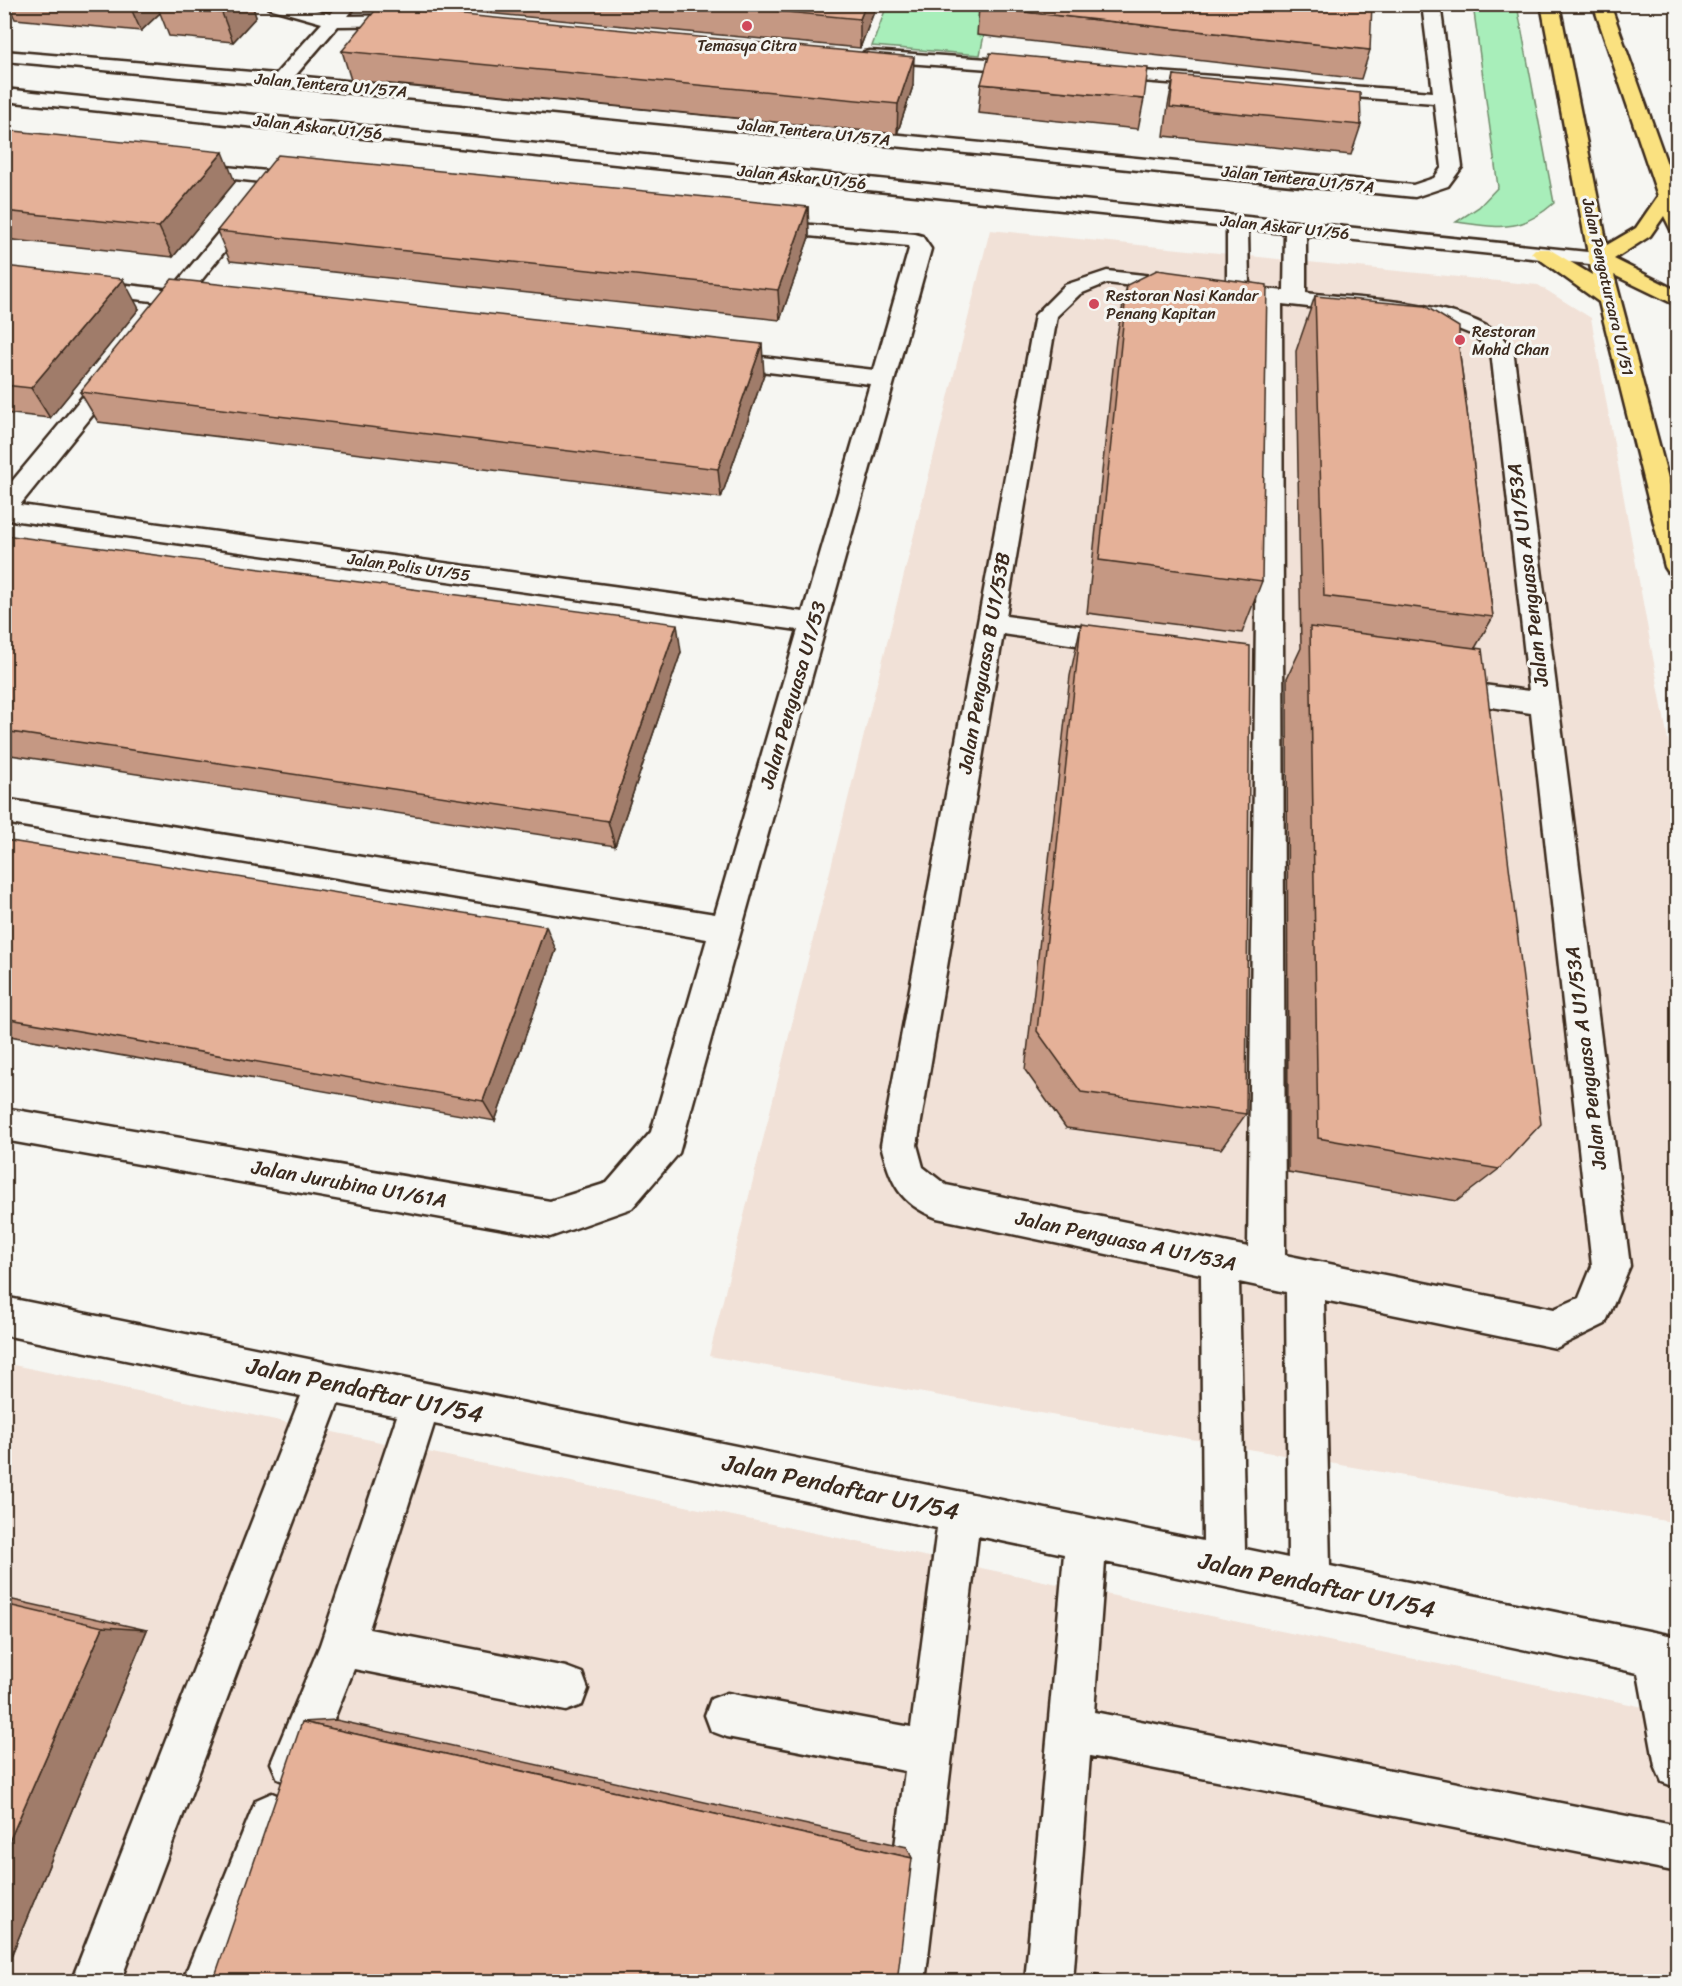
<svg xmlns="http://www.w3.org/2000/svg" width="1682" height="1986" font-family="Sriracha,sans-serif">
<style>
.built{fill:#f1e1d7}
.green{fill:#a8eeba;stroke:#728c6c;stroke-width:1.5}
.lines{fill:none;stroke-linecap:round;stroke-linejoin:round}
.minor-casing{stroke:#3b2a1e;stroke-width:5}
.major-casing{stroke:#3b2a1e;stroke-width:5}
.minor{fill:#f6f6f2;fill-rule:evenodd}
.major{fill:#fae180;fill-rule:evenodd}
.wall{fill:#c59883;stroke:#3b2a1e;stroke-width:1.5}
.shaded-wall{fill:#a07c6a;stroke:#3b2a1e;stroke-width:1.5}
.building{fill:#e5b198;stroke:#3b2a1e;stroke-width:1.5}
.poi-dot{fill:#d1495b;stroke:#f6f6f2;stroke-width:2}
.labels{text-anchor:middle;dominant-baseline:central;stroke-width:6;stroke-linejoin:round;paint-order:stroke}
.far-poi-label{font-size:16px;fill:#3b2a1e;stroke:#f6f6f2;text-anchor:start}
.far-street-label{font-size:16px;fill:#3b2a1e;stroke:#f6f6f2}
.street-label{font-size:20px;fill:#3b2a1e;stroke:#f6f6f2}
.near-street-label{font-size:24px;fill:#3b2a1e;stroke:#f6f6f2}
</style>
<rect width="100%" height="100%" fill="#f6f6f2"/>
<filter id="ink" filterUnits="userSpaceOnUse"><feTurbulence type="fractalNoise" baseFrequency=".0167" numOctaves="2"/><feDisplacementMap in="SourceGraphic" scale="12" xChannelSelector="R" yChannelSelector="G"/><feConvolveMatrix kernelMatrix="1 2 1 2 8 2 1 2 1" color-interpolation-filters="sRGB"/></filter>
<g filter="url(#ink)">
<g class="built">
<path d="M990 230 1538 285 1591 318 1677 789V1523L709 1356Z"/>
<path d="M4 1363 1677 1714V1981H5Z"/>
</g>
<g class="green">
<path d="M887 5H990L980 55 872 46Z"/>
<path d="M1473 5H1517L1554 203C1519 234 1499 227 1456 222L1479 207 1498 187Z"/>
</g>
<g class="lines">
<g class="minor-casing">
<g id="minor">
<path d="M267 4H296L330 14 339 4H353L355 7 348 16 412 15 421 20 412 25 338 26 295 76 1413 185 1434 178 1442 167 1434 103 1101 78 1092 73 1101 68 1433 92 1422 4H1440L1462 167 1448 186 1415 197 281 86 4 61V51L276 74 322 23 269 8Z"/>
<path d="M870 51 1031 62 1040 67 1031 72 864 60 861 56 864 52Z"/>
<path d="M4 89 1607 254 1610 259 1607 264 1599 265 1306 235V293C1363 300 1479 299 1513 349L1630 1266 1605 1324 1556 1348 1324 1300 1330 1566 1678 1637V1788L1662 1782 1655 1766 1638 1673 1105 1562 1094 1712 1678 1826V1872L1090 1756 1073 1982H1025L1064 1554 978 1536 925 1982H877L905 1771 727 1737 711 1731 705 1715 711 1699 727 1693 911 1727 937 1528 434 1424 369 1629 566 1667 582 1673 588 1689 582 1705 566 1711 354 1669 310 1779 294 1786 278 1779 271 1763 320 1645 397 1416 338 1404 120 1982H71L301 1396 4 1335V1297L1203 1541 1201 1274 937 1218C898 1203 891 1182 881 1145L1035 315 1065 285 1107 271 1227 284V227L4 101ZM1248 229 1285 233 1284 291 1249 287ZM1107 283 1260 301 1248 1247 946 1185 923 1167 917 1145 1003 634 1123 652 1133 649 1137 642 1133 635 1123 632 1006 616 1057 316 1080 294ZM1282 304 1441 322 1473 335 1491 351 1529 691 1445 680 1435 683 1431 690 1435 697 1445 700 1531 713 1592 1266 1579 1298 1554 1309 1285 1255ZM1239 1282 1286 1292 1288 1558 1245 1549Z"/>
<path d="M187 163 306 175 313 177 316 181 313 185 306 187 180 173 177 169 180 165Z"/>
<path d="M250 201 257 203 260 207 192 292 212 295 215 300 212 305 183 304C175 313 171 317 159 314L156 309 161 302 4 284V271L171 290 243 203Z"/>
<path d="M766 221 915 234 922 236 931 249 679 1153 632 1208 550 1237 4 1140V1108L550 1201 607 1183 651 1132 707 939 4 823V799L715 914 798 630 4 519V491L109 365H125L129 370 20 505 803 612 870 384 717 366 709 364 706 359 709 354 717 352 874 370 909 249 908 246 759 231 756 227 759 223Z"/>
<path d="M272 1793 288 1800 295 1816 231 1982H182L256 1800Z"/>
</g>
</g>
<g class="major-casing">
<path id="major" d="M1541 4H1559L1607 245 1636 228 1658 196 1593 4H1610L1678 195V232L1671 230 1664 216 1650 236 1614 259 1678 291V306L1614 275 1678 516V576L1669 573 1665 567 1599 302 1531 253 1535 249H1549L1592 275Z"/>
</g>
<use href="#minor" class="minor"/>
<use href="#major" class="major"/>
</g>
<g class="wall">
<path d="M8 4H252L256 17 233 42 169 36 160 13 141 31 15 19Z"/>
<path d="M390 4H877L860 48Z"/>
<path d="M979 7 1370 50 1361 79 977 35Z"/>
<path d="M342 51 913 86 897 134 351 80Z"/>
<path d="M1174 75 1361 125 1351 155 1164 136 1168 105Z"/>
<path d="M981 84 1144 99 1138 129 978 113Z"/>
<path d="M4 130 235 182 173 257 4 239Z"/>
<path d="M808 207 809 237 780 320 230 261 217 231Z"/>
<path d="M4 266 139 309 50 418 4 413Z"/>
<path d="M1127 285 1262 581 1242 633 1087 613 1116 340Z"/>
<path d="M1315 296 1459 348 1493 617 1475 648 1499 1169 1457 1201 1288 1172 1287 678 1301 648 1296 351Z"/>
<path d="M764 374 721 498 98 422 80 392Z"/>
<path d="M4 535 681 652 615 846 4 754Z"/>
<path d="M1081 624 1246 1114 1221 1149 1066 1128 1025 1070 1070 676Z"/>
<path d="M4 840 556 950 495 1121 4 1035Z"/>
<path d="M4 1598 147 1630 4 1973Z"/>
<path d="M336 1720 907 1847 912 1858 302 1722Z"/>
<path d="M1096 1974 1130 1982H1096Z"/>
</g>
<g class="shaded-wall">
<path d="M129 4H160L157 7 160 13 141 31Z"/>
<path d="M231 4H252L256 17 233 42 222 13Z"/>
<path d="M866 4H877L860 48V19Z"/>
<path d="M914 57 913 86 897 134 898 104Z"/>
<path d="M223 152 235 182 173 257 159 227Z"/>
<path d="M808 207 809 237 780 320 778 290Z"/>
<path d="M123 279 139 309 50 418 31 388Z"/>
<path d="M762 344 764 374 721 498 718 469Z"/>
<path d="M677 624 681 652 615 846 608 821Z"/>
<path d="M546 926 556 950 495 1121 483 1101Z"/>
<path d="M103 1627 147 1630 4 1973V1853Z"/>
</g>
<g class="building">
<path d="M160 4H231L222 13 157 7Z"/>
<path d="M701 4H866L860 19Z"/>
<path d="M980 4H1372L1370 50 979 7Z"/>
<path d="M378 7 914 57 898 104 342 51Z"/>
<path d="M990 53 1148 68 1144 99 981 84Z"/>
<path d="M1174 75 1360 93 1361 125 1170 107Z"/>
<path d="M4 130 223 152 159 227 4 211Z"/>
<path d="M278 155 808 207 778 290 217 231Z"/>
<path d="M4 266 123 279 31 388 4 385Z"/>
<path d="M1157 270 1267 285 1262 581 1099 560 1127 285Z"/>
<path d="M172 279 762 344 718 469 80 392Z"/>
<path d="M1315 296 1425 306 1459 327V348L1493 617 1324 596Z"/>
<path d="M4 535 677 624 608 821 4 731Z"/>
<path d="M1081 624 1250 646 1246 1114 1081 1092 1037 1031Z"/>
<path d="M1310 627 1482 649 1541 1124 1499 1169 1318 1138Z"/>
<path d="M4 840 546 926 483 1101 4 1018Z"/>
<path d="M4 1604 103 1627 4 1853Z"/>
<path d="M302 1722 912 1858 897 1982H213Z"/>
</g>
</g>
<g class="poi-dot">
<circle cx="747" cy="26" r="6"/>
<circle cx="1094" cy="304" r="6"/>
<circle cx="1460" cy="340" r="6"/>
</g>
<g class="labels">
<g class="far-poi-label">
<text x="747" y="45" text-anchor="middle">Temasya Citra</text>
<text x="1106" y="295">Restoran Nasi Kandar<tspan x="1106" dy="18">Penang Kapitan</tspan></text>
<text x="1472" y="331">Restoran<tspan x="1472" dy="18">Mohd Chan</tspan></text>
</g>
<g class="far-street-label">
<text transform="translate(331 85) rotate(5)">Jalan Tentera U1/57A</text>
<text transform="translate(318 127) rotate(6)">Jalan Askar U1/56</text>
<text transform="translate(814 132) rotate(6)">Jalan Tentera U1/57A</text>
<text transform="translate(802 177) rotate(6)">Jalan Askar U1/56</text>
<text transform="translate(1298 179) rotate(6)">Jalan Tentera U1/57A</text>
<text transform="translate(1285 227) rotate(6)">Jalan Askar U1/56</text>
<text transform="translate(1608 287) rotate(77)">Jalan Pengaturcara U1/51</text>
<text transform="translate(409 567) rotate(8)">Jalan Polis U1/55</text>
</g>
<g class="street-label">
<text transform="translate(1528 575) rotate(-97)">Jalan Penguasa A U1/53A</text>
<text transform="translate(984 663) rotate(-80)">Jalan Penguasa B U1/53B</text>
<text transform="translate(793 695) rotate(-74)">Jalan Penguasa U1/53</text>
<text transform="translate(1586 1058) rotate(-97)">Jalan Penguasa A U1/53A</text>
<text transform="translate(349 1184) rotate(10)">Jalan Jurubina U1/61A</text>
<text transform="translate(1126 1241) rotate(12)">Jalan Penguasa A U1/53A</text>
</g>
<g class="near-street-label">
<text transform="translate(365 1390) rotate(12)">Jalan Pendaftar U1/54</text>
<text transform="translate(841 1487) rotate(12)">Jalan Pendaftar U1/54</text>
<text transform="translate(1317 1585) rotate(12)">Jalan Pendaftar U1/54</text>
</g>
</g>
<rect width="1682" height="1986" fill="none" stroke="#f6f6f2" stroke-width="24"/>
<rect x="12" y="12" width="1658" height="1962" fill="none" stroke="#3b2a1e" stroke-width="2" filter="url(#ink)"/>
</svg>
